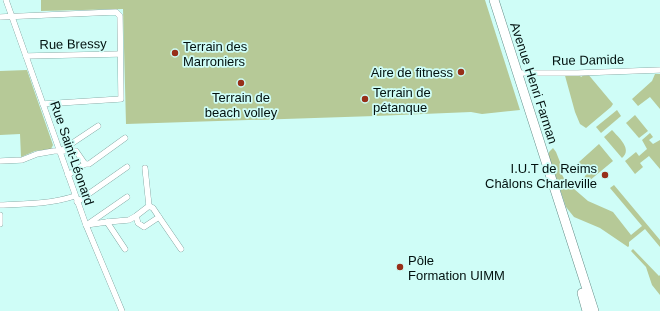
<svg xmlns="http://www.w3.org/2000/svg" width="660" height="311" font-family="Arial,sans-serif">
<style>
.green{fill:#b6c997}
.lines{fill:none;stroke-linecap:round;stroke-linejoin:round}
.minor-casing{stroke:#608b86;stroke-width:6}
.primary-casing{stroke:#608b86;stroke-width:10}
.minor{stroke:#fff;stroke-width:5.5}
.primary{stroke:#fff;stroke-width:9}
.poi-dot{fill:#972f19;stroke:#cffdf7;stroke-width:1.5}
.labels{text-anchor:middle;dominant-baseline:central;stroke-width:3.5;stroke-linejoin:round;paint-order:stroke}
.street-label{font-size:13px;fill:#02110f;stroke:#cffdf7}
.poi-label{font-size:13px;fill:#02110f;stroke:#cffdf7;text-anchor:start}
</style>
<rect width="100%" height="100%" fill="#cffdf7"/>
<g class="green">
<path d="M41 0H485L520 110 482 114 471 112 375 116 126 124 123 9 41 11Z"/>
<path d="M27 70 53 145 51 149 35 151 21 157 20 134 0 135V71Z"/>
<path d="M564 72 578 73 581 77 587 73 613 104 611 107 586 128 580 124 575 112Z"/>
<path d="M655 74H660V109L650 97 638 106 632 99 652 81Z"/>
<path d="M617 110 621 116 601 133 596 127Z"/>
<path d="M635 115 648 131 639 138 626 123Z"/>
<path d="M612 130C618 137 633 149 622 158L604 137Z"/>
<path d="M650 133 653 137 649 140 653 144 660 140V169L649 156 640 163 643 167 635 174 625 161 636 152 639 156 647 149 642 140Z"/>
<path d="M599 144 613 161 589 181 584 178 587 173 585 169 582 168 570 172 569 171Z"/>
<path d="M553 148 556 152 560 162 561 173 566 182 588 201 613 212 631 235 642 226 610 188 614 185 660 240V247L645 229 629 242V246L628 247 600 228 574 217 566 207 549 156V152Z"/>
<path d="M633 249 659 276 660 275V295L652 285 646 267 631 251Z"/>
</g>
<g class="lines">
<g class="minor-casing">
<g id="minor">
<path d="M6 0 86 225 122 311"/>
<path d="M0 17 116 12 120 16 121 99 43 104"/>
<path d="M26 56 120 54"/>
<path d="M517 73H578L660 70"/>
<path d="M62 150 98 126"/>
<path d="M0 161 22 160 37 154 54 151H76L85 164 68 175"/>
<path d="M85 164H89L125 138"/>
<path d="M145 168 149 206"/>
<path d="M77 202 127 167"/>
<path d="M0 205C26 204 50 204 75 196"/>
<path d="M0 215V224"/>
<path d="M159 217 181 249"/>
<path d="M107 222 125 249"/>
<path d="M88 224 127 197"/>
<path d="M86 225 107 222 129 220 136 216 138 223 144 227 159 217 153 208 149 206 136 216"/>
</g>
</g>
<g class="primary-casing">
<g id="primary">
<path d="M494 0 594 311"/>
<path d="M582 293 587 311"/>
</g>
</g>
<use href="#minor" class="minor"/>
<use href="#primary" class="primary"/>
</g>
<g class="poi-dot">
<circle cx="175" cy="53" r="4"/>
<circle cx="461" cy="72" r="4"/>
<circle cx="241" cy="83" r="4"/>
<circle cx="365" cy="99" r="4"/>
<circle cx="605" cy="175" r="4"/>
<circle cx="400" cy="267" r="4"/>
</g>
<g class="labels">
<g class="street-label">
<text transform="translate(73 44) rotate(-1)">Rue Bressy</text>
<text transform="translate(588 60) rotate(-1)">Rue Damide</text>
<text transform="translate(534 83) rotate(72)">Avenue Henri Farman</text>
<text transform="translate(72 153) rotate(71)">Rue Saint-Léonard</text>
</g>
<g class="poi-label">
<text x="183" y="46">Terrain des<tspan x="183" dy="15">Marroniers</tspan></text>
<text x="453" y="72" text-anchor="end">Aire de fitness</text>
<text x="373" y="92">Terrain de<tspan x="373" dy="15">pétanque</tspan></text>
<text x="241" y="97" text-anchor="middle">Terrain de<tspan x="241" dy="15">beach volley</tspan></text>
<text x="597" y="168" text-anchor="end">I.U.T de Reims<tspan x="597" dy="15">Châlons Charleville</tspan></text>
<text x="408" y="260">Pôle<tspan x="408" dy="15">Formation UIMM</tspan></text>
</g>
</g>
</svg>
